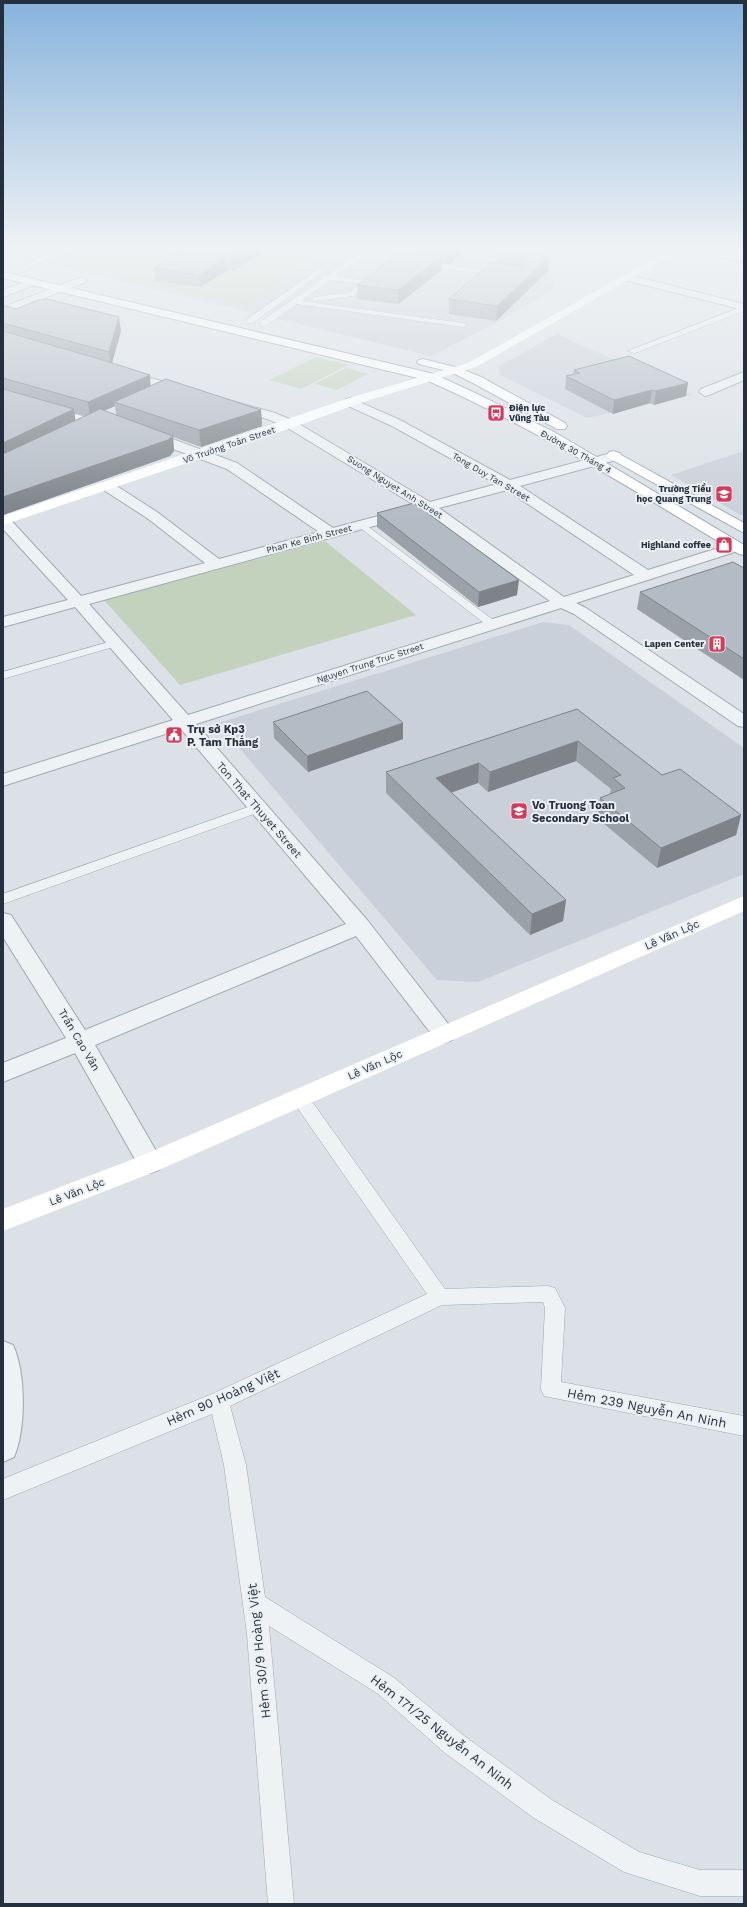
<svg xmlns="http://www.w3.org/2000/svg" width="747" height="1907" font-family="'Work Sans',sans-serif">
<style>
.built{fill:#cad0d9}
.green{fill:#c3d2bd}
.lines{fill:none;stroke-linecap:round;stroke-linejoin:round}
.lane-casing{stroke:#a1a8b1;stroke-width:1}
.street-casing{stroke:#a1a8b1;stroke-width:2}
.primary-casing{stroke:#9ba6b3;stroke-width:2}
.lane{fill:#eff2f5;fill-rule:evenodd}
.street{fill:#eff2f5;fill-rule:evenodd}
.secondary{fill:#fff;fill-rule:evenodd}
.primary{fill:#fff;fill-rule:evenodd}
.wall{fill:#9aa1a9;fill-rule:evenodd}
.shaded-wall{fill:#7d8389}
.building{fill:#b3bbc4;stroke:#7d8389}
.labels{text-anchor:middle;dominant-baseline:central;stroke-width:4;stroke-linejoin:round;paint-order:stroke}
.far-poi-label{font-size:9px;font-weight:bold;fill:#25303e;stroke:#ecf0f5;text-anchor:end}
.far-street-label{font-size:9px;fill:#25303e;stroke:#ecf0f5}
.poi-label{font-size:11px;font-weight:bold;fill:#25303e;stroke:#ecf0f5;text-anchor:start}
.street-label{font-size:11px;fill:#25303e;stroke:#ecf0f5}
.near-street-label{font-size:13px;fill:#25303e;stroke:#ecf0f5}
</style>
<rect width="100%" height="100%" fill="#dce1e7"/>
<g class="built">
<path d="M29 250H547L554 289 498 322 431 356 38 261Z"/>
<path d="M557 334 692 395 587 418 500 375 499 366Z"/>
<path d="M744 451V514L741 515 671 475Z"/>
<path d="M543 622 569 625 744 748V874L478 982 437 980 218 723Z"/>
</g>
<g class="green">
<path d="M3 250H40L44 254 27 259 3 255Z"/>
<path d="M102 250H296L321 253 247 307 48 260 59 255Z"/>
<path d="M316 357 348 365 301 389 269 380Z"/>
<path d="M346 368 368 374 337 390 315 384Z"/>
<path d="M325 541 416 615 180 685 104 600Z"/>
</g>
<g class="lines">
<g class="lane-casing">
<g id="lane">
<path d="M64 250H82L56 255 25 269 20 268 52 252Z"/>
<path d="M320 250 359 253 365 250 368 252 367 254 501 272 504 274 501 276 362 257 335 276 365 281 372 276H376V278L353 296 313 301V297H316L349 293 360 284 330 280 301 301 463 323 467 325 463 327 296 304 266 326H260V322L323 279 321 277 322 276 327 275 355 256 323 252Z"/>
<path d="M570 250H577L557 262 552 261Z"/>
<path d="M321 268 326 269 253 323H247V319Z"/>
<path d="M744 306V311L635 353 628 351Z"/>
<path d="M362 522 496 622 498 624 496 626H488L359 527 357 525Z"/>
<path d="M116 640 122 643 120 645 3 679V672Z"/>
<path d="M257 804 262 805 264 808 262 811 3 904V894Z"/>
<path d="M300 1092 306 1093 445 1289 548 1286 555 1288 565 1308 561 1382 744 1416V1436L544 1396 541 1389 545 1308 543 1302 442 1305 230 1406 246 1465 265 1597 393 1677 463 1735 552 1800 639 1852 700 1870H744V1896H700L624 1872 534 1818 445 1753 377 1693 269 1626 294 1904H268L247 1634 224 1465 212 1414 3 1500V1479L212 1394 427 1294 294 1103 292 1098 294 1093Z"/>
</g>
</g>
<g class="street-casing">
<g id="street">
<path d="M682 250H706L744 255V261L687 253Z"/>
<path d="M629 275 744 304V310L625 280 624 278Z"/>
<path d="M82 277 87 280 86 282 3 314V307Z"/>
<path d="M33 279 37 280 38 282 37 284 3 297V290Z"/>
<path d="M122 370 189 389 191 392 185 396 118 376 116 374Z"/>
<path d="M744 372V380L709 395 705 396 699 392 701 389Z"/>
<path d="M3 393 96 420 98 423 92 427 3 401Z"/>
<path d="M350 398 400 420 510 480 615 452 620 453 622 456 620 459 520 486 648 570 731 544H741L743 547 741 550 576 603 586 608 744 714V727L738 726 574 614 561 608 196 724 368 921 456 1034 452 1040 444 1043 436 1040 356 936 95 1045 163 1163 159 1170 150 1173 141 1170 75 1053 3 1082V1063L66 1038 3 937V913L11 915 85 1030 346 924 181 729 3 786V774L173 720 75 607 3 627V617L68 600 3 529V516L8 517 81 596 205 563 147 518 102 489 100 486 102 483H112L157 512 219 559 319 532 227 469 141 437 140 434 141 431H151L237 463 333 528 416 506 286 427 267 419 228 408 226 405 228 402 232 401 275 413 294 421 430 502 497 484 392 426 346 405 344 402 346 399ZM507 490 634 575 564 597 439 508ZM425 512 550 601 188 715 89 604Z"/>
<path d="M3 1341 13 1345C26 1373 26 1429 14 1457L3 1462Z"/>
</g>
</g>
<g class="primary-casing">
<g id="primary">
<path d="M3 272 434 374 475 393 556 433 744 545V555L739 554C636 492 536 428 426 380L3 278Z"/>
<path d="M423 359 459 368 481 377 565 423 567 426 565 429H557L473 383 451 372 419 364 417 362 419 360Z"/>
<path d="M614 451 744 523V533L609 458 607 455 609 452Z"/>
</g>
</g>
<use href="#lane" class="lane"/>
<use href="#street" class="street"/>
<g class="secondary">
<path d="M669 250H681L476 367 354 405 294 427 3 525V516L346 399 468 363Z"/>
<path d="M744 896V911L159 1170 3 1231V1209L141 1156Z"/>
</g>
<use href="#primary" class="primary"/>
</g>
<g class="wall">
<path d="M181 250H266L232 271H227L200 287 155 281 154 268 177 255V252Z"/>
<path d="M411 250H467L449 264 442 263V270L398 304 357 299V285L411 252Z"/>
<path d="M505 251 548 271 496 321 449 314V299L498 263V257Z"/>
<path d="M3 307 16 309 121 331 112 363 151 386 261 410 262 426 201 447 173 437 174 451 170 456 3 515ZM115 406 116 415 104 411ZM74 413 79 414 86 416 75 421Z"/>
<path d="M574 370 686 396 654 405 650 403 613 414 565 389 566 376 573 374Z"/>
<path d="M377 513 517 595 478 607 377 527Z"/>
<path d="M744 568V680L637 609 640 592Z"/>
<path d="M577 709 662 775 741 815 736 835 657 868 597 818 600 798 610 794 611 789 576 761 488 792 478 783 451 793 566 900 563 921 530 935 386 793V772Z"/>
<path d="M273 722 403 739 308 772 274 738Z"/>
</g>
<g class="shaded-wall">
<path d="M246 250H266L232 271 231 259Z"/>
<path d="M423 250H434V252L423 260Z"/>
<path d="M451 250H467L449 264 450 251Z"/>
<path d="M442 256V270L398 304V290Z"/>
<path d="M549 257 548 271 496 321 497 306Z"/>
<path d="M227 258V271L200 287 199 275Z"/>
<path d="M119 317 121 331 111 366 109 352Z"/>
<path d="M150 375 151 390 114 402 115 406 90 417 88 402Z"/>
<path d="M688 383 686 396 654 405 656 391Z"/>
<path d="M652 390 650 403 613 414 614 400Z"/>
<path d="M74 409 76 424 3 460V443Z"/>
<path d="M261 410 262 426 201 447 199 430Z"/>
<path d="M173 436 174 451 170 456 3 515V497Z"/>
<path d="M519 580 517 595 478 607 479 592Z"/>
<path d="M403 723V739L308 772 307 756Z"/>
<path d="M578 741 576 761 488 792 490 772Z"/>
<path d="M479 763 478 783 435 798 436 778Z"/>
<path d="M741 815 736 835 657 868 661 848Z"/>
<path d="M566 900 563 921 530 935 532 914Z"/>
</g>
<g class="building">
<path d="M181 250H246L231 259 227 258 199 275 154 268 181 252H177Z"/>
<path d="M403 251 442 256 398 290 357 285Z"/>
<path d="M505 251 549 257 497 306 449 299 492 262 523 267 527 264 523 260 498 257Z"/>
<path d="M47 299 119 317 109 352 3 323V307L6 306 16 309 38 300Z"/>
<path d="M3 331 106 361 150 375 88 402 3 378Z"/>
<path d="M629 356 688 383 656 391 652 390 614 400 566 376 580 373 574 370Z"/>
<path d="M166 379 261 410 199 430 114 402Z"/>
<path d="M3 389 74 409 3 443Z"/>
<path d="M100 409 173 436 168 440 3 497V454Z"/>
<path d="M414 503 519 580 479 592 377 513Z"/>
<path d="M733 562 744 568V659L640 592Z"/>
<path d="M367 691 403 723 307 756 273 722Z"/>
<path d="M577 709 662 775 680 769 741 815 661 848 600 798 625 788 613 778 621 775 578 741 490 772 479 763 436 778 566 900 532 914 386 772Z"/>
</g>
<linearGradient id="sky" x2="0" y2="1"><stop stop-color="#87b3dc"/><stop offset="0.48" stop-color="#eff2f4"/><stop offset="1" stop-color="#eff2f4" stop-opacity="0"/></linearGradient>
<rect width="747" height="517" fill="url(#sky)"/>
<defs>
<g id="bus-square" transform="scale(0.9)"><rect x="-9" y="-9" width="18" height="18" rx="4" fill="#d43a59" stroke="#ecf0f5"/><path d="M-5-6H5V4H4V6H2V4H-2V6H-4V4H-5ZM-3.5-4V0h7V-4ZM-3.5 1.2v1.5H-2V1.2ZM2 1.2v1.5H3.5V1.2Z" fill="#fff"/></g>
<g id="school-square" transform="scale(0.9)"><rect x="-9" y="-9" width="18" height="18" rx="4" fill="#d43a59" stroke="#ecf0f5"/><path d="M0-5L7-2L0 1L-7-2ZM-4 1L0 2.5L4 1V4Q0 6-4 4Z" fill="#fff"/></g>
<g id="shop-square" transform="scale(0.9)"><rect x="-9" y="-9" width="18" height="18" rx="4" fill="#d43a59" stroke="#ecf0f5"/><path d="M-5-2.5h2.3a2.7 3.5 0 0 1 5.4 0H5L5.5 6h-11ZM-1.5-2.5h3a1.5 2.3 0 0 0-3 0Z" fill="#fff"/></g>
<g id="building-square" transform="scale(0.9)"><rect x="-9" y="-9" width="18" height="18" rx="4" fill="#d43a59" stroke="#ecf0f5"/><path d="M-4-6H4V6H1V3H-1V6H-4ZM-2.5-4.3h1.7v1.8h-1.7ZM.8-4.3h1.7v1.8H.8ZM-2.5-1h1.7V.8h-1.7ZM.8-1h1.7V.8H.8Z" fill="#fff"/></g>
<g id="civic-square" transform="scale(0.9)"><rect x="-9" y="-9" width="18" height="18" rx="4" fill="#d43a59" stroke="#ecf0f5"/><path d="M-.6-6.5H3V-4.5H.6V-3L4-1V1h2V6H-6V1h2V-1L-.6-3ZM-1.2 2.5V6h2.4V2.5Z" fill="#fff"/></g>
</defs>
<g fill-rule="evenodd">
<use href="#bus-square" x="496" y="413"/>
<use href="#school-square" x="724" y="494"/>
<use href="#shop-square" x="724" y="545"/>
<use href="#building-square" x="717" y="644"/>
<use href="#civic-square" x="174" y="735"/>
<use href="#school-square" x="519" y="811"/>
</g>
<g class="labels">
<g class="far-poi-label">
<text x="509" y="408" text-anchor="start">Điện lực<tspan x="509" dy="10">Vũng Tàu</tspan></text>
<text x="711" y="489">Trường Tiểu<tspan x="711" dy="10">học Quang Trung</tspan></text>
<text x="711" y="545">Highland coffee</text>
<text x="704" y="644">Lapen Center</text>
</g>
<g class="far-street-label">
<text transform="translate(229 445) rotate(-19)">Võ Trường Toản Street</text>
<text transform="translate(576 452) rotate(29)">Đường 30 Tháng 4</text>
<text transform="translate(491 477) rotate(30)">Tong Duy Tan Street</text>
<text transform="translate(395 487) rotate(32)">Suong Nguyet Anh Street</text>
<text transform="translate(309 539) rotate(-15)">Phan Ke Binh Street</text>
<text transform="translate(370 663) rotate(-18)">Nguyen Trung Truc Street</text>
</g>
<g class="poi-label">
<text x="187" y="729">Trụ sở Kp3<tspan x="187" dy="13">P. Tam Thắng</tspan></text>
<text x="532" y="805">Vo Truong Toan<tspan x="532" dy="13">Secondary School</tspan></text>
</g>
<g class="street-label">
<text transform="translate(259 810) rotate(49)">Ton That Thuyet Street</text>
<text transform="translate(672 935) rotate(-24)">Lê Văn Lộc</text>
<text transform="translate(79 1040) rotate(59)">Trần Cao Vân</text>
<text transform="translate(375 1065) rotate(-24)">Lê Văn Lộc</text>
<text transform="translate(77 1192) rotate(-21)">Lê Văn Lộc</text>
</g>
<g class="near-street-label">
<text transform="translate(223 1397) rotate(-24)">Hẻm 90 Hoàng Việt</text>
<text transform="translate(647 1408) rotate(11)">Hẻm 239 Nguyễn An Ninh</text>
<text transform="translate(259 1651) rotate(-96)">Hẻm 30/9 Hoàng Việt</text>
<text transform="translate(442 1732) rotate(38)">Hẻm 171/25 Nguyễn An Ninh</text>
</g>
</g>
<rect width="747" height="1907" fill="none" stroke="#25303e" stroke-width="8"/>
</svg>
